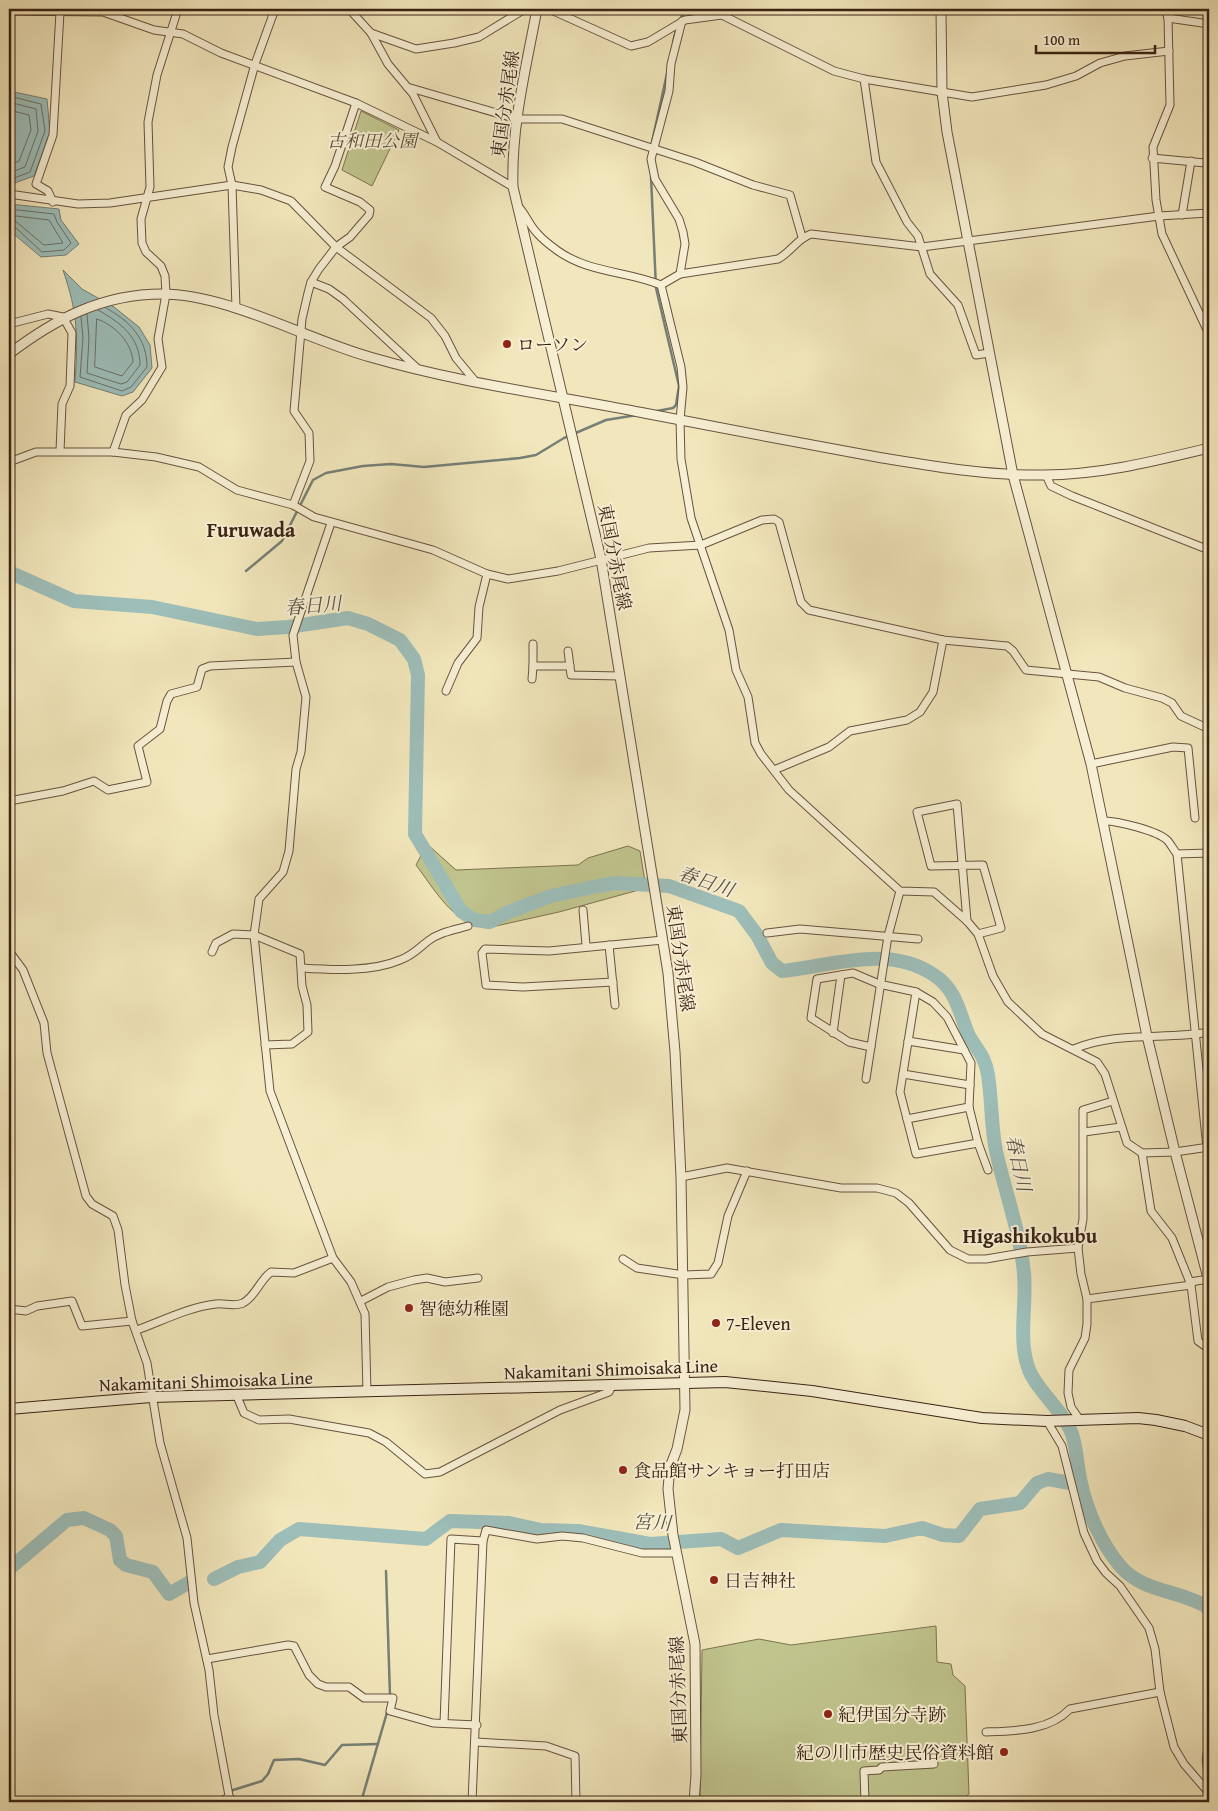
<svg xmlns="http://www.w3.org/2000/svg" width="1218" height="1811" font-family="'Gentium Book Plus','Noto Serif JP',serif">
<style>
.green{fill:#c0c48d;stroke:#7d7351}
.water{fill:#9dbeb9;stroke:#758077}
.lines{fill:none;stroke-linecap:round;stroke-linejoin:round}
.shore{stroke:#6c7067;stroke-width:1}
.stream{stroke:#758077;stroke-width:2.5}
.river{stroke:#9dbeb9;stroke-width:14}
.minor-casing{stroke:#68533f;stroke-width:9}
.tertiary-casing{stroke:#68533f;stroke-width:11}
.secondary-casing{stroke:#3a2215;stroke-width:12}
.minor{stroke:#f7efd3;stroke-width:7}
.tertiary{stroke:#f7efd3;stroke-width:9}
.secondary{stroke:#f7efd3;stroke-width:10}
.poi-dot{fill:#8f2418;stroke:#f7efd3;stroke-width:2}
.labels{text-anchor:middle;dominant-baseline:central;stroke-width:4;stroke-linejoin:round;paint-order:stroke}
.street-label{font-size:18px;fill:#3a2215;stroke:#f7efd3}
.park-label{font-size:18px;font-style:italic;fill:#5c4a33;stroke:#f7efd3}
.poi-label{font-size:18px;fill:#3a2215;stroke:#f7efd3;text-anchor:start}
.water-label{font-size:19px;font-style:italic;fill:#585146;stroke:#f7efd3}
.quarter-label{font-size:20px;font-weight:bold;fill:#3a2215;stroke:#f7efd3}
</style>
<rect width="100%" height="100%" fill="#f2e7bc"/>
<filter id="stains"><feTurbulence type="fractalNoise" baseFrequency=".004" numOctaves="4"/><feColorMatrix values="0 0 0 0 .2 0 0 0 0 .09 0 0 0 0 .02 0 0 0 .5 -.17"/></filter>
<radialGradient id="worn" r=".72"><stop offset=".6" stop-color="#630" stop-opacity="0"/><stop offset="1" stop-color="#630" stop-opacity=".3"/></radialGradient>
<g class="green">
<path d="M361 111 399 130 372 186 342 170Z"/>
<path d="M427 844 456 870 578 865 588 858 628 846 640 851 646 888 559 912 487 928C453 924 435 890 416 865Z"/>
<path d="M936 1626 937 1662 951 1664 953 1675 965 1686 969 1794 958 1802H705L700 1800 702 1650 759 1639 791 1645Z"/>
</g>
<g class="water">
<path d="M9 91 47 99 50 132 34 176 9 185Z"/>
<path d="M9 204 59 209 61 220 79 244 66 255 41 257 9 230Z"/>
<path d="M63 270 82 289 114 307 139 327 150 345 152 368 133 392 122 396 75 382C78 336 78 314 63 270Z"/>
</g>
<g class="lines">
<g class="shore">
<path d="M9 96 41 104 45 131 30 172 9 180"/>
<path d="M9 102 36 109 38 131 25 167 9 173"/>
<path d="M9 110 29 115 31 130 19 161 9 165"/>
<path d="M9 209 54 214 57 222 71 243 64 250 42 252 16 228 9 226"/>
<path d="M16 216 49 220 63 243 44 245 14 220Z"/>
<path d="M87 314 89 338 87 373 121 384 127 382 140 365C140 337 121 323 98 310"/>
<path d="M81 317 83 338 80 377 122 391 131 387 147 367C147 339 130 321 106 308"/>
<path d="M97 319C115 325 132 343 133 362L122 376 95 367Z"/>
</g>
<g class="stream">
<path d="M680 20 685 9"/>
<path d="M673 42 676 30"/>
<path d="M652 142 668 69"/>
<path d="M651 177 656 288 679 386 676 405 673 408 657 411"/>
<path d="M246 571 282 541 313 480 326 473 363 466 391 464 424 467 520 458 536 455 564 438 606 420 637 415"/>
<path d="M386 1571 390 1696"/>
<path d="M1209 1740C1199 1754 1203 1771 1209 1785"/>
<path d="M230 1791 262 1781 268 1774 274 1760 299 1759 325 1765 342 1745 378 1744"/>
<path d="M361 1802 388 1709"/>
</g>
<g class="river">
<path d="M9 572 74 601 152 607 257 629 288 627 348 618 368 624 400 640 414 659 418 675 415 834 461 911 474 920 490 922 506 913 551 896 598 886 616 883 669 886 739 911 757 935 772 963 782 971C832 966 888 944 934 975 957 990 959 1013 969 1036 977 1050 985 1056 988 1075 992 1101 991 1126 996 1151 1005 1192 1020 1231 1024 1273 1027 1304 1018 1338 1028 1367 1034 1388 1064 1411 1072 1434 1077 1449 1077 1467 1081 1483 1087 1512 1102 1545 1121 1567 1144 1593 1181 1590 1209 1608"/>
<path d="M9 1569 67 1520 84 1518 110 1530 116 1536 120 1560 126 1565 153 1572 169 1594 188 1583"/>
<path d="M214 1579 238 1567 260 1562 280 1540 299 1529 426 1539 450 1521 509 1523 541 1530 578 1531 650 1544 721 1539 738 1548 781 1530 885 1536 922 1528 943 1535 959 1536 980 1509 1020 1503 1037 1483 1048 1479 1081 1485"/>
</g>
<g class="minor-casing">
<g id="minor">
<path d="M349 9 371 33 388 64 413 94 437 142"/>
<path d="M549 9 631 46 648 42 685 20 722 15 834 71 864 79 972 97 1046 85 1076 76 1100 63 1125 56 1169 51"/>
<path d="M1165 9 1168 18 1170 105 1153 147 1156 200 1162 234 1209 334"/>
<path d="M9 11 103 12 154 30 183 34 221 53 356 103 437 142 513 187"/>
<path d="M1168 18 1209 24"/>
<path d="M371 33 416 49 454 43 479 37 525 9"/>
<path d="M864 79 876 162 907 222 918 236 930 274 958 305 976 355 989 353"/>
<path d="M407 87 517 119H562L695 162 753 185 790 195 802 237"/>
<path d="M1152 158 1205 163"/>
<path d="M9 194 78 204 110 203 232 185 261 190 291 201 336 247 431 318 445 336 456 358 475 381"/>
<path d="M53 202 48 191 36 184 53 135 60 12 64 9"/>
<path d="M517 205C526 214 529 225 537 233 543 240 551 246 558 251 589 273 627 271 661 285L680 274 778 259C791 252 797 239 811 234L922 247 1159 216 1209 213"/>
<path d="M1182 215 1191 161"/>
<path d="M680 274 685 244 683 232 679 219 655 179 651 159 669 91 671 64 682 21"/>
<path d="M311 282 329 289 343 299 417 368"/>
<path d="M661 285 681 367 683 387 680 420 681 459 691 518 729 630 736 670 748 697 755 743 761 754 789 790 900 891 934 892 967 921 978 934 993 976 1008 1002 1042 1034 1097 1062 1105 1074 1127 1143 1142 1153 1175 1152 1209 1147"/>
<path d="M236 308 232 185 228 167 232 147 255 64 275 9"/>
<path d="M9 324 48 314 63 317 72 333 70 386 62 404 60 451"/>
<path d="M113 452 126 415 142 400 162 367 158 339 166 294 165 276 161 266 146 252 142 243 141 219 150 187 148 122 157 75 178 9"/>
<path d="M9 462 36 452H113L156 457 199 467 237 490 293 505 314 517 433 550 487 574 508 579 558 571 649 548 701 545 762 520 774 519 779 522 801 602 809 610 943 640 1007 646 1013 651 1026 670 1099 677 1125 688 1162 698 1172 703 1181 716 1209 729"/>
<path d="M1046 475 1051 486 1072 496 1209 550"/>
<path d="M293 505 310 461 309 433 294 411 302 319 308 293 311 282 319 269 336 247 350 237 369 215 370 210 360 202 325 187 335 166 356 103"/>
<path d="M331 523 293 635 296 662 306 697 301 752 296 769 289 851 283 872 259 899 254 935 270 1091 333 1258 351 1282 365 1314 367 1392"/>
<path d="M533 644V666"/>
<path d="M568 651 571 675 620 676"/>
<path d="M532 679 533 666H570"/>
<path d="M446 691 458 663 477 638 479 607 487 574"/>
<path d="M1091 764 1173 747 1188 748 1195 818"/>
<path d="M774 770 829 747 850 731 907 720 920 712 933 692 943 640"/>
<path d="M9 801 63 791 94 781 108 790 147 782 138 746 160 729 167 701 171 694 197 687 202 669 210 666 296 662"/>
<path d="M1102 821C1115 820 1159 831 1168 841 1171 845 1174 850 1177 854L1207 1148"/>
<path d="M1177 854 1209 853"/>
<path d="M583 910 586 945"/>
<path d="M967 921 957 804 917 812 931 866 983 865 1001 928 978 934"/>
<path d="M767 933 800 929 918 939"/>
<path d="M609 945 615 1005"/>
<path d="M9 951 23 970 44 1023 47 1053 86 1196 92 1204 113 1216 118 1230 125 1285 132 1321 147 1363 160 1443 187 1538 194 1603 209 1670 214 1715 230 1801"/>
<path d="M212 952 216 943 233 934 254 935 300 954 302 986 307 1005 308 1032 292 1044 265 1045"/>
<path d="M302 968C332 970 372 972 400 960 412 956 419 948 428 941 440 932 454 930 468 926"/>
<path d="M613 982 523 987 486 985 482 953 485 949 549 951 663 940"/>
<path d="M916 992 933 1002 947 1017 971 1063 969 1107 978 1143 988 1170"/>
<path d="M833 1033 841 975"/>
<path d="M908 1041 964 1050"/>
<path d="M871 1047 849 1042 811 1018 817 979 853 973 879 984 916 992 900 1092 916 1154 978 1143"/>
<path d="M1074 1049C1116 1031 1166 1040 1209 1032"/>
<path d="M903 1074 970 1085"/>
<path d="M866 1079 888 936 900 891"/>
<path d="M907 1119 969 1107"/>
<path d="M1084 1132 1121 1127"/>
<path d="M1142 1153 1151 1211 1172 1238 1191 1285 1198 1341 1209 1349"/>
<path d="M681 1177 727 1168 841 1188H877L896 1193 909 1203 950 1250 968 1259H986L1027 1252 1078 1248"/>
<path d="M623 1259 637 1268 684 1275 711 1274 718 1263 728 1216 747 1171"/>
<path d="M1190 1282 1209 1279"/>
<path d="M1087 1299 1191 1285"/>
<path d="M361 1301 388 1287 414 1280 427 1278 445 1282 478 1278"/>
<path d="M9 1309 26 1311 37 1306 72 1301 82 1326 132 1321"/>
<path d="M137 1330C162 1321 189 1307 216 1304 224 1303 235 1307 243 1303 256 1296 259 1281 271 1272L294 1273 333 1258"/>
<path d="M236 1394 244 1413 259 1420 289 1419 369 1433 386 1442 425 1474 440 1472 560 1410 609 1392 613 1384"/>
<path d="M1080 1420 1071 1407 1068 1393 1069 1370 1085 1338 1087 1324V1299L1081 1274 1078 1248 1083 1219V1110L1113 1101"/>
<path d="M1047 1421 1062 1446 1084 1533 1097 1561 1106 1573 1120 1586 1149 1628 1155 1649 1160 1692 1174 1747 1184 1764 1209 1793"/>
<path d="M207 1659 288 1645 294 1646 309 1675 318 1684 326 1687H349L364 1698H393L390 1711 433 1723 477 1725"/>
<path d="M444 1723 451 1539 483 1541"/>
<path d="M986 1732C1015 1731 1049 1731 1070 1709L1160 1692"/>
<path d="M476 1742 546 1746 575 1756 576 1802"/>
<path d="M1209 1761V1765"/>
<path d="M472 1802 483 1541 486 1530 537 1539 562 1536 583 1538 642 1553H677"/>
<path d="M865 1802 864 1771 879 1770 882 1767 934 1764"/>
</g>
</g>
<g class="tertiary-casing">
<g id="tertiary">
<path d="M537 9C526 68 511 127 513 187L601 559 668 973 675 1052 681 1177 685 1410 677 1449 670 1467 668 1489 673 1535 695 1644 696 1775 694 1802"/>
<path d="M941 9 942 92 947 132 1013 475 1091 764 1147 1036 1175 1152 1209 1282"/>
<path d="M9 354C55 319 102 294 162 294 228 294 305 339 370 357 459 383 553 395 644 413 722 428 799 443 877 457 932 466 987 476 1044 475 1100 475 1155 461 1209 448"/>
<path d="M222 1802 229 1798"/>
</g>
</g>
<g class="secondary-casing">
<path id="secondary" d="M9 1409 151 1397 725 1382 812 1391 982 1418 1047 1421 1138 1418 1156 1420 1185 1426 1209 1435"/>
</g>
<use href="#minor" class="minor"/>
<use href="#tertiary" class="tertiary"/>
<use href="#secondary" class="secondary"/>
</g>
<g class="poi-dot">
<circle cx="507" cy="344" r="5"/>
<circle cx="409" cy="1308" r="5"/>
<circle cx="716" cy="1323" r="5"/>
<circle cx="623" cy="1470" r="5"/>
<circle cx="714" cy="1580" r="5"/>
<circle cx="828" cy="1714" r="5"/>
<circle cx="1004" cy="1752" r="5"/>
</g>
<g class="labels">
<g class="street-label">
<text transform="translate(505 104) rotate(-82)">東国分赤尾線</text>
<text transform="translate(615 557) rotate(79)">東国分赤尾線</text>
<text transform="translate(681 958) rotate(82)">東国分赤尾線</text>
<text transform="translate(611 1369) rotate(-2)">Nakamitani Shimoisaka Line</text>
<text transform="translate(206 1381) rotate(-2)">Nakamitani Shimoisaka Line</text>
<text transform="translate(678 1690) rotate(-92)">東国分赤尾線</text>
</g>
<g class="park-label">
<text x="372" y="140">古和田公園</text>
</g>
<g class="poi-label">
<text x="517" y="344">ローソン</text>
<text x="419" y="1308">智徳幼稚園</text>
<text x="726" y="1323">7-Eleven</text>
<text x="633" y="1470">食品館サンキョー打田店</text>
<text x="724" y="1580">日吉神社</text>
<text x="838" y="1714">紀伊国分寺跡</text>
<text x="994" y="1752" text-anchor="end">紀の川市歴史民俗資料館</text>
</g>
<g class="water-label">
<text transform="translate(313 605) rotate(-5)">春日川</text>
<text transform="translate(706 881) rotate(19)">春日川</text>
<text transform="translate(1019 1163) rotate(78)">春日川</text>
<text transform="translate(652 1522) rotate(3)">宮川</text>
</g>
<g class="quarter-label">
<text x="251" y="529">Furuwada</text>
<text x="1030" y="1235">Higashikokubu</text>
</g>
</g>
<rect width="1218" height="1811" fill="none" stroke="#f2e7bc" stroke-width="30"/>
<rect x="10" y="10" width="1198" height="1791" fill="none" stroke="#3a2215" stroke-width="2.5"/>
<rect x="15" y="15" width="1188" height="1781" fill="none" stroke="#3a2215"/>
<path d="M1036 45v8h119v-8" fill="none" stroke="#3a2215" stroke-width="2.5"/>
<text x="1043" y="45" font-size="15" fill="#3a2215" stroke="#f7efd3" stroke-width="4" paint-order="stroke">100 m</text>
<rect width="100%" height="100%" filter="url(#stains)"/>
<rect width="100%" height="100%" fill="url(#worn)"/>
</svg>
